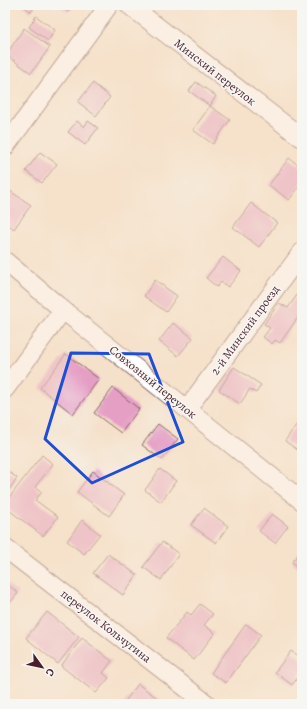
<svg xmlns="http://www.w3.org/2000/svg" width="307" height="709" font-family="Alegreya,serif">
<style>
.building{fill:#e59fc5}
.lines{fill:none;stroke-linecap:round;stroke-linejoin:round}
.street-casing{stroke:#866363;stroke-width:20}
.street{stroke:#fff;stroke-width:18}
.marked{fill:none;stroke:#1d4ed8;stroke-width:3;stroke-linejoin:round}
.labels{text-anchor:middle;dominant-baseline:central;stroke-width:3;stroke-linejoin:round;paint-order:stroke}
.street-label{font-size:12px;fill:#4a1f2b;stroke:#f6f6f2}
</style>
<rect width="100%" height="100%" fill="#f6f6f2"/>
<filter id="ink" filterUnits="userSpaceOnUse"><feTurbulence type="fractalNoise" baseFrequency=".025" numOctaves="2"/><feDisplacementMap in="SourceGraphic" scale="8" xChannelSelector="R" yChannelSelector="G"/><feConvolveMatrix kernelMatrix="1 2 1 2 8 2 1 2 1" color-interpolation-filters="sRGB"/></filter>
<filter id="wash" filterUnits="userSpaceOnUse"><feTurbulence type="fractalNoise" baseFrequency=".012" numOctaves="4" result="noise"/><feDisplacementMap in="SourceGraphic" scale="16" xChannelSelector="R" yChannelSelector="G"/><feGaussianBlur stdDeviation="0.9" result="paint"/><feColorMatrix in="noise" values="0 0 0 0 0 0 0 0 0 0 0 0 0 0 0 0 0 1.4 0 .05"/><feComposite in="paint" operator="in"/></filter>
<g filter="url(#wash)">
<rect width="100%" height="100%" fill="#f5e1ca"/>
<g id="blocks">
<g class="building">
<path d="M22 5H36L31 12Z"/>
<path d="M58 5H74L68 12Z"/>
<path d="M36 16 55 30 48 41 29 27Z"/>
<path d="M24 28 50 47 31 73 6 55Z"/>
<path d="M196 82 216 96 210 106 189 91Z"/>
<path d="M93 83 110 97 96 116 78 102Z"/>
<path d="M210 106 230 120 213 144 193 130Z"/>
<path d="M77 121 84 127 88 121 98 128 85 145 68 132Z"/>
<path d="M40 152 57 164 42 183 26 171Z"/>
<path d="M289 158 302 168V183L289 200 269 185Z"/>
<path d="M10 191 31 205 14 229 5 222V199Z"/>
<path d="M251 203 277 223 259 247 233 227Z"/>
<path d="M223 257 241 271 228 287 221 282 217 287 206 278Z"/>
<path d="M302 261V278L294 272Z"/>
<path d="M155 280 177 296 166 312 144 296Z"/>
<path d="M297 295 302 299V319L299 316 280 343 275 340 272 344 263 337 270 328 264 324 279 303 288 308Z"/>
<path d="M173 323 193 338 178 356 159 341Z"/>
<path d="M66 354 99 379 73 414 40 388Z"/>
<path d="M234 367 261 385 256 393 250 389 240 404 219 390Z"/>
<path d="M113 388 139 409 121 433 94 413Z"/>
<path d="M299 421 302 423V453L285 441Z"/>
<path d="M158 424 178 439 162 460 142 445Z"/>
<path d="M42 455 53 464 35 487 42 492 35 500 58 517 43 536 5 507V503Z"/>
<path d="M5 469 17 478 5 496Z"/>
<path d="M160 469 176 481 161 502 145 490Z"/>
<path d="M93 471 124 495 109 516 77 492Z"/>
<path d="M204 508 228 526 216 543 191 525Z"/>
<path d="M272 514 288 526 275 543 259 531Z"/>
<path d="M82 520 100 534 84 554 67 541Z"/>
<path d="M162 542 179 554 161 580 143 567Z"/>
<path d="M302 549V570L292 562Z"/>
<path d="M108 554 137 575 123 595 93 573Z"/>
<path d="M5 582 18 593 5 609Z"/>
<path d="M200 604 213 614 204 625 215 633 194 660 166 638 187 612 191 615Z"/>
<path d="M47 612 79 637 58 664 26 638Z"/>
<path d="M246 624 261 635 226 683 211 673Z"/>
<path d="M82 638 112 661 103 673 109 678 96 693 61 666Z"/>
<path d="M291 651 302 659V672L292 685 275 672Z"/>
<path d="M138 684 161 701 159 704H123Z"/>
</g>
</g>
</g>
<g filter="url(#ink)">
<use href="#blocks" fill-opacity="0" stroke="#866363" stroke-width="1"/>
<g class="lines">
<g class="street-casing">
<g id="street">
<path d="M129 5 302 138"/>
<path d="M5 147 109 5"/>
<path d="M5 261 63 310 302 501"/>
<path d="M5 389 63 310"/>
<path d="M187 409 302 252"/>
<path d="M5 548 207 704"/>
</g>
</g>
<use href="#street" class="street"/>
</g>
</g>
<path d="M0 0H307V709H0ZM71 353 149 354 183 442 92 483 45 439Z" fill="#f5e1ca" fill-opacity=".55" fill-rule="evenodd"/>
<path class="marked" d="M71 353 149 354 183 442 92 483 45 439Z"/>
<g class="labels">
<g class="street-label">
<text transform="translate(215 72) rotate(38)">Минский переулок</text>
<text transform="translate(245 330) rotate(-54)">2-й Минский проезд</text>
<text transform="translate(153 382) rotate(39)">Совхозный переулок</text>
<text transform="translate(106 626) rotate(38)">переулок Кольчугина</text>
</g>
</g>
<rect width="307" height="709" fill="none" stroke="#f6f6f2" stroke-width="20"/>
<g transform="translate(42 667) rotate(123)" stroke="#f6f6f2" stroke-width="3" paint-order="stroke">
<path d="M0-3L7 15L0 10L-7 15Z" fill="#4a1f2b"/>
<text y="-6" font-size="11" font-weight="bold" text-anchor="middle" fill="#4a1f2b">С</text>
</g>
</svg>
